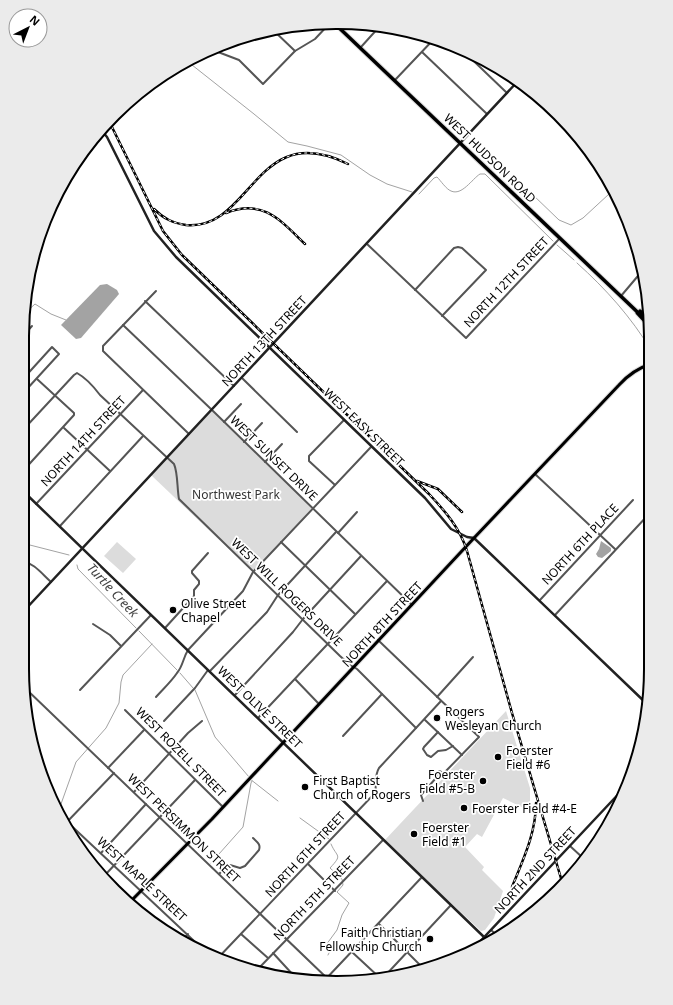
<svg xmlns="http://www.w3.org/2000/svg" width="673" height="1005" font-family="'Noto Sans',sans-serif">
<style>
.green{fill:#dcdcdc}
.water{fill:#a3a3a3}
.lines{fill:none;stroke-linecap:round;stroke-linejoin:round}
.stream{stroke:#a3a3a3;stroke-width:1}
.primary-casing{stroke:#dbdbdb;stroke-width:5}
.highway-casing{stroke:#dbdbdb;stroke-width:5.5}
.street{stroke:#555;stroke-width:2}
.secondary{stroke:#222;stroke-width:2.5}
.primary{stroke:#000;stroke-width:3}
.highway{stroke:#000;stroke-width:3.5}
.rail-casing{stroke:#000;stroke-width:2.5}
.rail{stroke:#fff;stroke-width:1;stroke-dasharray:3;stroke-linecap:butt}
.poi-dot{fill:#000;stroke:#fff;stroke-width:1.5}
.labels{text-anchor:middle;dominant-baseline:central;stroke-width:3.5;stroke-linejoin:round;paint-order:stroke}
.street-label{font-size:12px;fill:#000;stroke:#fff}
.park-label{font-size:12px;fill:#333;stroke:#fff}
.poi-label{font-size:12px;fill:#000;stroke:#fff;text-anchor:start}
.water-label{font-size:13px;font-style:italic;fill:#444;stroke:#fff}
.rim{fill:none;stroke:#000;stroke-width:2}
</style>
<rect width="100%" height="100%" fill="#fff"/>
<g class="green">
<path d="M212 410 312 508 253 572 151 475Z"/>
<path d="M117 542 136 559 123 573 104 556Z"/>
<path d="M506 711 530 788V811L503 798 482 837 477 834 465 847 484 867 482 870 503 891 494 918 485 930 481 931 384 841Z"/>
</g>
<g class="water">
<path d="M107 284 117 290 119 294 81 338 76 339 61 325 100 285Z"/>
<path d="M601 541 611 548V551L602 558 598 557 596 554 599 549Z"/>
</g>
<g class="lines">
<g class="stream">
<path d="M187 61 254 114 288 142 307 146 341 155 370 175 387 184 412 192"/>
<path d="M419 194 434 178 437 177C441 181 446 189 451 191 462 196 472 179 480 174H485L553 241"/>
<path d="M526 199 532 194 559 220 571 225 583 218 609 194 614 192"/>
<path d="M557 245 574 260"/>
<path d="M577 263C606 289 631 317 651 350"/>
<path d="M24 314 35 304 51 314 66 320"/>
<path d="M22 543 69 555"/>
<path d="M77 565 78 569 136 628"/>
<path d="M139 631 177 670"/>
<path d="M180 673 193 688"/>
<path d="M195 690 215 737 249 777"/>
<path d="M250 779 278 801"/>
<path d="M58 808 61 804 76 762 106 728 119 703 121 682 123 675 152 644"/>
<path d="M300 818 329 839"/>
<path d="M211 863 243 827 251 783 252 781"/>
<path d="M328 955 330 951 326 945 337 930 342 915 349 903 337 892 343 885 342 879 330 868C343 854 337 858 331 844"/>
</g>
<g class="primary-casing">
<g id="primary">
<path d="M637 313 650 327"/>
<path d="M130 902 212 819 474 538 619 385C628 375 638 368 651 364"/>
</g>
</g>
<g class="highway-casing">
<g id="highway">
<path d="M333 22 650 324"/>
<path d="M640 311 649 320"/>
</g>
</g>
<g class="street">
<path d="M394 28 400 33 403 30"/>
<path d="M272 29 295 51"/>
<path d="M458 46 507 93"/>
<path d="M214 47 218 52 239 60 263 84 295 51 315 39 330 23"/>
<path d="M361 47 380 26"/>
<path d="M422 52 487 114"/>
<path d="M395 80 434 39"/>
<path d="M367 244 466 338 560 238"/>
<path d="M415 290 454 248 458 247 462 248 486 270 442 316"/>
<path d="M156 291 103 346V351L189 434"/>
<path d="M621 296 643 270"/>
<path d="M145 301 234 386"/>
<path d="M123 325 212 410 412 605"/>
<path d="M22 337 32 326"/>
<path d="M242 378 297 432"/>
<path d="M22 380 52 347 59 354 26 390 22 387"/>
<path d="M224 422 241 404"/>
<path d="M64 428 110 471"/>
<path d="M22 431 74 375 77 373C86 378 94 387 100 395L174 464C178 473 177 489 179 499L340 656 350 665 357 669 416 728"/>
<path d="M244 442 262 423"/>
<path d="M265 462 282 444"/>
<path d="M22 472 74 415V413L37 379"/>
<path d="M535 474 615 549"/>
<path d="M335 485 309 461V456L344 420"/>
<path d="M36 504 143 390"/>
<path d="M60 526 143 436"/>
<path d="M338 533 357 512"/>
<path d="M281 542 355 614"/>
<path d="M22 561C34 563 42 574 51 582"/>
<path d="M540 600 633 500"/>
<path d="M555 615 649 514"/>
<path d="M93 624 110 635 121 646"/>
<path d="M165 628 194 596V590L199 584V581L192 573V571L208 553"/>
<path d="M378 640 479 737 444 773 439 771 436 778 421 795 423 801"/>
<path d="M210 671 267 612 278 595 336 532"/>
<path d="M295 679 319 704"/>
<path d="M25 688 330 981"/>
<path d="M80 690 151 615"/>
<path d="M235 695 293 632 303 619 361 556"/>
<path d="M156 697C163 689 171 682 177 673 183 666 183 658 188 650L243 591 253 572 371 447"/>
<path d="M437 697 473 657"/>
<path d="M125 710 223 807"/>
<path d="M258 718 387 581"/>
<path d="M425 720 462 755"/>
<path d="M164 721 195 688 208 670"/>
<path d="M438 732 424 747 423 749 427 755 431 757 438 751 446 750 453 746"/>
<path d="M343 736 382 694"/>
<path d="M108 768 144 730"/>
<path d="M134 792 188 733 202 721"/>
<path d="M62 817 209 955"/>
<path d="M65 824 114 773"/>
<path d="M570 846 583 858"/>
<path d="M101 853 146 804"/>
<path d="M308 864 335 891"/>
<path d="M219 874 227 866 230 865 240 868 245 866 259 850C261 844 257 842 253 838"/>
<path d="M105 875 195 780"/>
<path d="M379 924 423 968"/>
<path d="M491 930 499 937"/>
<path d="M241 934 268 958"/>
<path d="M183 940 188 934"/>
<path d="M352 952 380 978"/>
<path d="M273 953 295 977"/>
<path d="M217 959 375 793C377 784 374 776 379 768L441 701"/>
<path d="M258 969 383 840"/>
<path d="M383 978 451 905"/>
<path d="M323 982 422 877"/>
</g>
<g class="secondary">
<path d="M102 131 107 137 154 231 176 257 425 498 451 529 467 537 474 538 647 704"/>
<path d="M22 490 484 937"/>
<path d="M22 613 518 81"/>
<path d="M473 949 626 786"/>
</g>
<use href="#primary" class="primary"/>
<use href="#highway" class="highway"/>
<g class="rail-casing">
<g id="rail">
<path d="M109 121 163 231 182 255 429 494C445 511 460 528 467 551L512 713 563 885"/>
<path d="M154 209C164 219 173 223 186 225 252 231 255 118 348 164"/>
<path d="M226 213C263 198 281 221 305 244"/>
<path d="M417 481 438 489 462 512"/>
<path d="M512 887C523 860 536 833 536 803"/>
</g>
</g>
<use href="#rail" class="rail"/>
</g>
<g class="poi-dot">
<circle cx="173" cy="610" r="4"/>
<circle cx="437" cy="718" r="4"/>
<circle cx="498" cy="757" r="4"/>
<circle cx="483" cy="781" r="4"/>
<circle cx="305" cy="787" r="4"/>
<circle cx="464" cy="808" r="4"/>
<circle cx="414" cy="834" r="4"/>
<circle cx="430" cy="939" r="4"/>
</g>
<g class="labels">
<g class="street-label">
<text transform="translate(490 158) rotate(44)">WEST HUDSON ROAD</text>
<text transform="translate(506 282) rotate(-47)">NORTH 12TH STREET</text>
<text transform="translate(264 341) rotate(-47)">NORTH 13TH STREET</text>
<text transform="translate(364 427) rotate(44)">WEST EASY STREET</text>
<text transform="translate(83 441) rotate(-47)">NORTH 14TH STREET</text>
<text transform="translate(274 458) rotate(44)">WEST SUNSET DRIVE</text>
<text transform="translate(580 544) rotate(-47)">NORTH 6TH PLACE</text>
<text transform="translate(287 592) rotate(44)">WEST WILL ROGERS DRIVE</text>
<text transform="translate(382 624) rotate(-47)">NORTH 8TH STREET</text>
<text transform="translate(260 707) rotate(44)">WEST OLIVE STREET</text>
<text transform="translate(181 752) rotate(45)">WEST ROZELL STREET</text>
<text transform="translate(184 828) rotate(44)">WEST PERSIMMON STREET</text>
<text transform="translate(305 854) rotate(-47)">NORTH 6TH STREET</text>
<text transform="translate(535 870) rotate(-47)">NORTH 2ND STREET</text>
<text transform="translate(142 879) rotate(43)">WEST MAPLE STREET</text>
<text transform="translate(314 898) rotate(-46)">NORTH 5TH STREET</text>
</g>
<g class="park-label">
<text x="236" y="494">Northwest Park</text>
</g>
<g class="poi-label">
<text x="181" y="603">Olive Street<tspan x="181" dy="14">Chapel</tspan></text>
<text x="445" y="711">Rogers<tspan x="445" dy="14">Wesleyan Church</tspan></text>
<text x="506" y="750">Foerster<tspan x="506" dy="14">Field #6</tspan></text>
<text x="475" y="774" text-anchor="end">Foerster<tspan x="475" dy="14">Field #5-B</tspan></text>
<text x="313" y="780">First Baptist<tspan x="313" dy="14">Church of Rogers</tspan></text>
<text x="472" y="808">Foerster Field #4-E</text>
<text x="422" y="827">Foerster<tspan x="422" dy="14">Field #1</tspan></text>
<text x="422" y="932" text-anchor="end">Faith Christian<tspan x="422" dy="14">Fellowship Church</tspan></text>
</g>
<g class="water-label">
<text transform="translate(113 590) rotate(47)">Turtle Creek</text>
</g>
</g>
<path d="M0 0H673V1005H0ZM336 29H337A307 307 0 0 1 644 336V669A307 307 0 0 1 337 976H336A307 307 0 0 1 29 669V336A307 307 0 0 1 336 29Z" fill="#ebebeb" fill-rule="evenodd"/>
<path class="rim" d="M336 29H337A307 307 0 0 1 644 336V669A307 307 0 0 1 337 976H336A307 307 0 0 1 29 669V336A307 307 0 0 1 336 29Z"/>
<g transform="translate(28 28) rotate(42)"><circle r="19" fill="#ffffff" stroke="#999999"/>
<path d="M0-3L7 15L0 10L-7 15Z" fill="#000000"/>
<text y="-6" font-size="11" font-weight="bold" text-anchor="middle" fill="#000000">N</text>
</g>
</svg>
